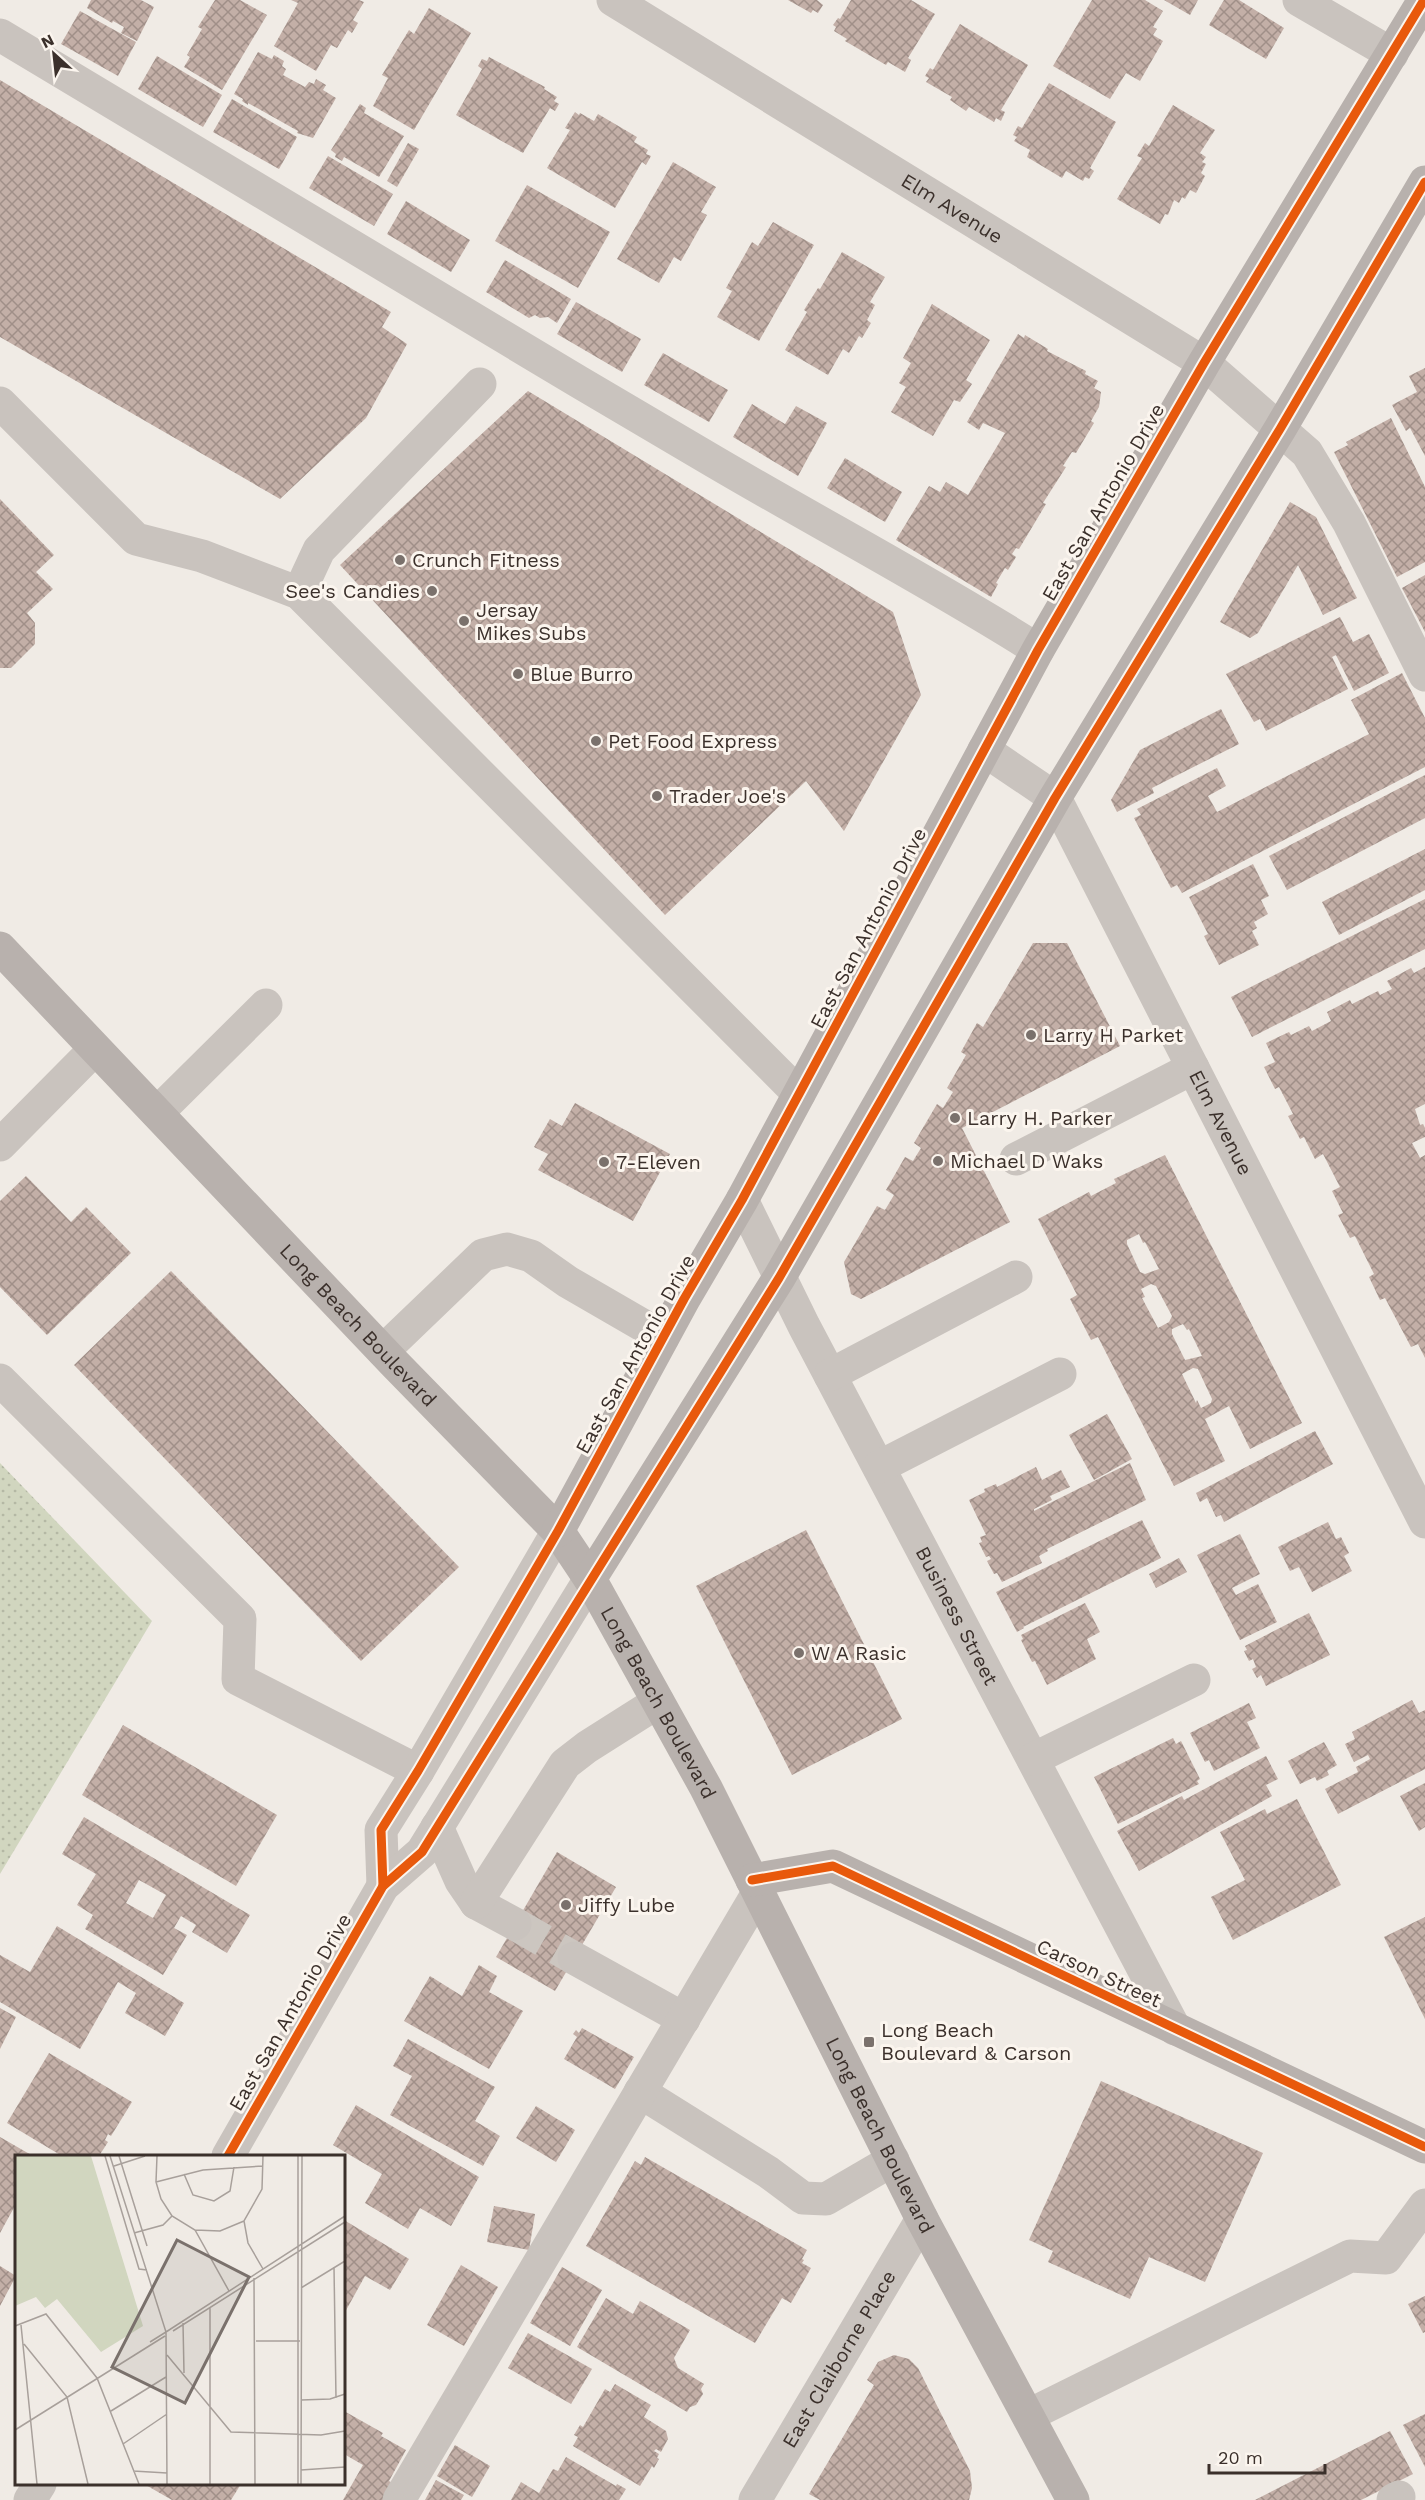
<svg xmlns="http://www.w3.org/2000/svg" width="1425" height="2500" font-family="'Work Sans',sans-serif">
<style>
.grass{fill:url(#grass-dots)}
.building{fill:url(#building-cross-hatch);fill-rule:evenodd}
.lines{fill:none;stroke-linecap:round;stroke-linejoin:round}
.minor-tunnel{stroke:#ccc6c0;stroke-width:33;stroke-dasharray:33 16;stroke-linecap:butt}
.minor{stroke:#c9c3be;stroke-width:33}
.major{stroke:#b8b1ad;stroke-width:33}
.cycleway-casing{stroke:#fbf5ee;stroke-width:13}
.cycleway{stroke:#e8590c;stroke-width:9}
.poi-dot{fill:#7a716c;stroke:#fbf5ee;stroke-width:2}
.labels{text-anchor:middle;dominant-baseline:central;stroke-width:6;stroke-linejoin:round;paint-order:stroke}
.street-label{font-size:20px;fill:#3b302b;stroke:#fbf5ee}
.poi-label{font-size:20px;fill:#3b302b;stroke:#fbf5ee;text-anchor:start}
.inset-road{fill:none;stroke:#a8a09b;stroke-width:1.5}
.view{fill:#7a716c;fill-opacity:0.15;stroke:#7a716c;stroke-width:3}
.inset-edge{fill:none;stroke:#3b302b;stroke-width:3}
</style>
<defs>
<pattern id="grass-dots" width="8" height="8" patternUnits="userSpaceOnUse" patternTransform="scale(1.5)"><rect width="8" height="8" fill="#d1d6bf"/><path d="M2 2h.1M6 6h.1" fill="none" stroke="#b4b8a4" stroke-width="1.8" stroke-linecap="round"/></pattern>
<pattern id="building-cross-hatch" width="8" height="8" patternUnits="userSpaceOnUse" patternTransform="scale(1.5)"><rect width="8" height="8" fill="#c3afa7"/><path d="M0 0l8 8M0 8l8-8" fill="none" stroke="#a08f88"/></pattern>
</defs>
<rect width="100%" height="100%" fill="#f0ebe5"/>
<path class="grass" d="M0 1463 152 1621 0 1874Z"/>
<g class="building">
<path d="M91 0H141L154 7 137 41 121 33 124 27 113 21 112 23 87 8Z"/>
<path d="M215 0H240L267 15 222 90 184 67 190 57 187 55 202 29 198 27Z"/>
<path d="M291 0H359L364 2 353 20 358 23 352 33 348 30 337 48 331 45 316 71 274 46 298 3Z"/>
<path d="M788 0H817L823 5 818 13 813 10 811 13Z"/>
<path d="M851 0H911L935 14 908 58 911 60 905 72 888 62 886 65 845 41 847 39 834 31 836 27 833 25 838 18 840 19Z"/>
<path d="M1092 0H1145L1163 11 1153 27 1157 29 1153 35 1163 41 1140 81 1126 73 1110 99 1053 66Z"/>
<path d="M1164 0H1198L1190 15Z"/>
<path d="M1224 0H1239L1284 28 1266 59 1209 25Z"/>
<path d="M429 8 471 33 414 130 373 106 388 78 382 75 409 30 414 34Z"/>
<path d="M80 11 136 42 118 76 61 44Z"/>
<path d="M960 24 1028 65 1001 110 1005 112 1001 121 996 118 994 122 969 107 966 111 950 100 952 97 926 82 929 78 925 76 930 68 933 70Z"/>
<path d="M258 52 272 59 274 55 284 61 282 66 286 69 283 75 305 87 309 82 314 84 316 79 326 85 323 90 336 98 313 138 297 133 298 131 248 103V105L242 101 243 99 234 94Z"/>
<path d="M157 56 222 95 203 127 138 89Z"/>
<path d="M489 57 545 87 544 89 557 97 554 101 559 104 555 111 550 108 523 153 456 115 482 69 478 66 482 59 487 61Z"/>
<path d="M0 80 391 312 382 327 407 344 366 418 280 499 0 337Z"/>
<path d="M1049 83 1116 122 1090 168 1094 171 1089 179 1085 177 1083 181 1066 171 1062 178 1027 157 1030 150 1014 141 1017 137 1013 135 1018 126 1022 128Z"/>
<path d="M232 99 297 137 279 169 213 132Z"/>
<path d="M360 104 366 108 364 113 404 136 379 177 344 157 342 161 335 157 336 154 331 150Z"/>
<path d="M1173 105 1215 130 1200 153 1206 157 1202 162 1206 164 1201 173 1205 176 1196 193 1190 190 1185 199 1182 197 1179 203 1174 200 1168 215 1165 214 1160 224 1117 199 1142 158 1137 156 1145 143 1149 146Z"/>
<path d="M575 112 579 115 580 113 594 121 598 114 637 137 634 142 648 150 646 154 651 156 646 165 642 162 615 208 547 168 570 130 565 128Z"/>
<path d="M408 143 419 149 397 187 387 181Z"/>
<path d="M328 156 393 194 374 226 309 188Z"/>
<path d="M673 162 716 187 701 212 707 215 681 261 674 257 659 283 617 259Z"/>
<path d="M527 185 610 232 578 288 495 241Z"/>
<path d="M406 201 470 240 451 272 387 234Z"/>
<path d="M773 222 814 245 759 341 717 317 732 291 726 288 752 242 758 246Z"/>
<path d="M842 252 885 277 870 302 875 305 867 320 871 323 862 338 859 336 849 353 843 349 828 375 785 350 807 312 804 310 818 288 820 289Z"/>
<path d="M505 260 571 299 557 323 548 317 540 318 535 315 529 318 486 292Z"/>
<path d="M576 302 641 339 622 372 557 334Z"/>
<path d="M932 304 990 340 966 380 972 384 960 402 954 400 933 436 891 412 906 387 899 383 911 363 903 358Z"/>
<path d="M1018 334 1024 338 1025 335 1048 349 1047 351 1086 371 1085 374 1098 381 1094 388 1101 392 1099 407 1091 421 1094 423 1076 453 1072 452 1063 466 1066 467 1043 503 1046 504 1019 549 1016 548 1012 554 1016 557 1008 570 1005 568 996 583 998 584 991 597 896 540 929 486 940 492 946 482 968 495 1005 433 983 423 979 430 967 422Z"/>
<path d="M663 353 728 390 709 422 644 385Z"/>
<path d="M1425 368V456L1410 428 1406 431 1392 405 1417 392 1409 376Z"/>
<path d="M528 391 893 612 921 695 844 831 806 781 665 915 340 565Z"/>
<path d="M752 404 785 424 796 406 827 423 798 476 733 437Z"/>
<path d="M1391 418 1425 487V562L1397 577 1334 452 1348 445 1346 442Z"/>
<path d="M845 458 902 492 885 522 827 488Z"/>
<path d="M0 499 54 555 36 572 53 589 27 613 35 623V644L11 668H0Z"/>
<path d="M1290 502 1316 517 1357 598 1323 615 1298 565 1258 633 1250 638 1220 622Z"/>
<path d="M1425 575V632L1402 588Z"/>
<path d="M1340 617 1353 642 1369 634 1389 673 1354 691 1336 655 1332 657 1348 689 1266 731 1260 719 1254 722 1226 674Z"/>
<path d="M1402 673 1425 718V767L1182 893 1177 885 1171 888 1134 818 1141 815 1137 809 1217 768 1226 786 1208 796 1217 812 1369 734 1351 700Z"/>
<path d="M1221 709 1239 744 1152 788 1154 793 1117 812 1111 800 1140 750Z"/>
<path d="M1425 775V818L1287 890 1269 856Z"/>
<path d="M1425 849V890L1339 935 1322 902Z"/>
<path d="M1253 864 1269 896 1261 900 1268 914 1254 922 1257 928 1252 931 1259 945 1219 965 1204 936 1208 934 1189 897Z"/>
<path d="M1425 899V949L1252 1037 1231 997Z"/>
<path d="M1033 943H1067L1120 1046 962 1128 1010 1222 861 1299 851 1294 844 1262 877 1206 885 1210 894 1195 886 1190 905 1157 913 1161 921 1148 914 1143 937 1104 943 1108 953 1092 947 1088 966 1055 961 1052 977 1023 983 1027Z"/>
<path d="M1425 967V1104L1415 1109 1420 1125 1423 1124 1425 1128V1137L1412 1143 1420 1158 1425 1155V1358L1418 1344 1411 1347 1385 1298 1380 1300 1369 1277 1374 1274 1355 1236 1350 1238 1338 1215 1343 1213 1332 1191 1340 1187 1323 1154 1315 1159 1304 1137 1300 1139 1288 1116 1293 1114 1279 1087 1275 1089 1264 1067 1275 1062 1266 1043 1289 1032 1291 1035 1309 1026 1312 1031 1331 1021 1327 1012 1350 1000 1352 1004 1378 991 1380 995 1392 989 1387 981 1411 968 1414 973Z"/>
<path d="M575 1103 670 1154 633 1221 538 1170 548 1154 534 1147 550 1119 562 1126Z"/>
<path d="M1165 1155 1302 1423 1250 1449 1229 1406 1205 1419 1225 1461 1174 1486 1098 1337 1091 1340 1070 1299 1077 1295 1038 1219 1089 1192 1091 1196 1116 1183 1114 1179ZM1139 1234 1143 1243 1145 1242 1159 1269 1145 1274 1140 1272 1127 1244V1240ZM1151 1284 1156 1286 1172 1316 1169 1322 1158 1328 1142 1298 1145 1297 1141 1289ZM1183 1324 1187 1330 1189 1329 1202 1356 1185 1360 1172 1334V1329ZM1193 1368 1198 1369 1212 1399 1211 1403 1201 1408 1197 1400 1196 1403 1182 1374Z"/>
<path d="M26 1176 71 1222 86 1207 131 1253 47 1335 0 1287V1201Z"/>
<path d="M171 1271 459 1567 361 1661 74 1365Z"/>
<path d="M1107 1414 1132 1459 1094 1480 1069 1435Z"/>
<path d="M1315 1431 1333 1464 1224 1522 1221 1515 1216 1517 1207 1498 1200 1502 1196 1493Z"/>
<path d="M1130 1463 1146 1500 1047 1549 1048 1551 1039 1556 1042 1563 1002 1582 997 1573 994 1574 987 1561 991 1559 989 1556 986 1557 979 1543 982 1542 980 1537 986 1535 969 1500 985 1492 984 1489 996 1484 997 1487 1036 1467 1042 1480 1061 1470 1070 1487 1050 1496 1052 1500 1034 1509V1511Z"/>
<path d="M1142 1520 1161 1558 1023 1627 1024 1628 1017 1632 996 1592Z"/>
<path d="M1328 1522 1336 1539 1341 1537 1349 1553 1344 1556 1352 1571 1312 1592 1299 1567 1290 1571 1278 1547Z"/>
<path d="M806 1530 902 1719 792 1775 696 1586Z"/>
<path d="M1240 1534 1260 1574 1232 1588 1236 1595 1258 1584 1277 1622 1240 1640 1197 1555Z"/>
<path d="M1179 1558 1187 1572 1156 1588 1149 1574Z"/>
<path d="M1085 1603 1100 1632 1087 1639 1096 1659 1047 1685 1035 1661 1032 1662 1021 1640 1023 1639 1021 1635Z"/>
<path d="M1309 1613 1330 1655 1266 1686 1261 1675 1257 1678 1252 1669 1256 1667 1253 1659 1249 1661 1244 1651 1247 1650 1245 1646Z"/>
<path d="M1412 1700 1419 1713 1425 1710V1769L1338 1814 1325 1789 1358 1772 1356 1767 1370 1759 1368 1755 1354 1762 1345 1744 1355 1739 1352 1732Z"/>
<path d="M1249 1703 1256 1718 1247 1722 1260 1748 1214 1771 1209 1760 1205 1762 1190 1733Z"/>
<path d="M123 1725 277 1815 236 1886 82 1795Z"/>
<path d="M1173 1738 1176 1744 1181 1741 1200 1779 1197 1781 1199 1784 1118 1824 1094 1777Z"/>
<path d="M1324 1742 1337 1765 1327 1771 1329 1775 1317 1781 1315 1777 1300 1784 1288 1761Z"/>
<path d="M1266 1756 1278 1779 1266 1785 1272 1796 1139 1871 1117 1831 1182 1796 1184 1800Z"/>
<path d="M1425 1783V1827L1419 1831 1400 1796Z"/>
<path d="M1297 1799 1341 1885 1233 1940 1211 1897 1245 1880 1220 1832 1265 1809 1267 1814Z"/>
<path d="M84 1817 250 1915 227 1953 192 1932 196 1925 181 1916 174 1928 187 1935 163 1975 85 1929 93 1915 77 1905 96 1874 62 1854ZM139 1880 166 1895 153 1918 126 1903Z"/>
<path d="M557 1852 616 1887 555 1991 496 1957Z"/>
<path d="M1425 1917V2019L1384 1937Z"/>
<path d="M57 1926 184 2003 165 2036 125 2013 136 1993 118 1982 80 2049 0 2002V1955L30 1972Z"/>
<path d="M479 1965 497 1976 489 1992 523 2011 489 2069 404 2021 430 1976 462 1996Z"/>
<path d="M0 2008 16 2017 0 2049Z"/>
<path d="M582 2028 634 2057 615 2089 564 2059 577 2037 573 2034 576 2030 579 2033Z"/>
<path d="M408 2039 495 2087 475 2121 500 2136 483 2166 390 2115 412 2076 393 2066Z"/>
<path d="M49 2053 132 2102 111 2136 108 2134 105 2140 108 2142 99 2156H62L7 2123Z"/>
<path d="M1101 2081 1263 2153 1205 2282 1149 2257 1130 2299 1048 2262 1053 2251 1029 2240Z"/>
<path d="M356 2105 479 2177 451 2226 420 2208 408 2229 365 2203 382 2174 333 2145Z"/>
<path d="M536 2106 575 2130 556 2162 516 2138Z"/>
<path d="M0 2137 33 2156H16V2204L0 2233Z"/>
<path d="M645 2157 807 2250 802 2259 804 2260 802 2263 811 2268 791 2303 782 2298 755 2343 586 2246 635 2161 641 2165Z"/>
<path d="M494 2206 535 2214 529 2250 487 2242Z"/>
<path d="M344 2220 409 2259 390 2290 365 2276 344 2314Z"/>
<path d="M461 2265 498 2287 464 2346 427 2325Z"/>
<path d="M0 2266 16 2276 0 2306Z"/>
<path d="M562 2267 602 2290 570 2346 530 2323Z"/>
<path d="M1425 2296V2332L1423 2333 1408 2304Z"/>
<path d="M606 2298 633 2314 640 2301 690 2330 674 2358 678 2368 704 2384 701 2389 703 2394 696 2405 690 2407 687 2412 577 2347Z"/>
<path d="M528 2333 592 2369 571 2404 508 2368Z"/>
<path d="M894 2355 909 2359 918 2368 970 2471 972 2488 969 2500H820L809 2494 874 2385 867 2380 878 2362Z"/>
<path d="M615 2384 651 2405 644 2417 666 2431 668 2439 661 2452 656 2449 654 2451 659 2454 657 2458 659 2459 654 2468 652 2466 640 2486 573 2446 578 2437 574 2435 580 2425 583 2427 605 2389 610 2392Z"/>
<path d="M344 2411 383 2433 381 2436 406 2450 389 2481 394 2484 385 2500H343L363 2465 344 2454Z"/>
<path d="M1425 2414V2467L1403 2425Z"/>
<path d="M1390 2431 1413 2474 1361 2500H1255Z"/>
<path d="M455 2445 490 2466 472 2497 437 2476Z"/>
<path d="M566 2457 616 2486 617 2484 626 2489 619 2500H511L521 2482 539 2493 553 2469 558 2471Z"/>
<path d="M436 2480 464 2495 461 2500H425Z"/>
<path d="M144 2484H241L231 2500H172Z"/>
</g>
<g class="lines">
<path class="minor-tunnel" d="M515 1924 574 1958"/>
<g class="minor">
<path id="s1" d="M613 0 1204 363 1307 453 1349 523 1425 675"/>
<path d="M1299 0 1392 54"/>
<path d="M0 35C236 177 471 319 708 458 818 523 931 582 1038 650"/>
<path d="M0 403 136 539 202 556 299 593 799 1094"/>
<path d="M299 593 319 550 480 384"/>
<path id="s2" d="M984 750 1055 798 1425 1522"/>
<path d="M157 1113 266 1005"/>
<path d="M0 1145 95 1049"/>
<path d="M1016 1159 1193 1068"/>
<path id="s3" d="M742 1200 804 1326 1175 2029"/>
<path d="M383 1351 483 1255 507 1249 531 1256 568 1282 663 1337"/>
<path d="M830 1375 1016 1277"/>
<path d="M0 1380 240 1619 238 1679 418 1771"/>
<path d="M879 1467 1060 1374"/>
<path d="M1033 1759 1194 1680"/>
<path d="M437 1827 461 1881 476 1903 515 1924"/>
<path d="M383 1886 381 1830 418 1771 558 1531"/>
<path d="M476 1903 565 1764 587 1747 658 1702"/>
<path d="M574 1958 684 2019"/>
<path d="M640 2092 768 2172 803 2198 826 2199 893 2160"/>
<path d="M228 2156 383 1886 422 1852 590 1579"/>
<path d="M1029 2415 1350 2256 1386 2258 1425 2205"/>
<path d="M30 2500 40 2484"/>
<path d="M399 2500 758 1893"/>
<path id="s4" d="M755 2500 922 2219"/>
<path d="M1393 2500 1399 2497"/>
</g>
<g class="major">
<path id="s5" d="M0 948 394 1363 558 1531 590 1579 706 1788 922 2219 1073 2500"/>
<path d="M558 1531 684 1299 742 1200 1038 650 1204 363 1424 0"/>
<path d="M590 1579 779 1278 1055 798 1280 429 1425 182"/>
<path d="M752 1880 833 1866 1425 2147"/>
</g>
<g class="cycleway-casing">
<g id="cycleway">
<path d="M752 1880 833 1866 1425 2147"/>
<path d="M383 1886 381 1830 418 1771 558 1531 684 1299 742 1200 1038 650 1204 363 1424 0"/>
<path d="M228 2156 383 1886 422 1852 779 1278 1055 798 1280 429 1425 182"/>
</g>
</g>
<use href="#cycleway" class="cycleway"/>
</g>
<g class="poi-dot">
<circle cx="400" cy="560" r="6"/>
<circle cx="432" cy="591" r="6"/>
<circle cx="464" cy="621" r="6"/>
<circle cx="518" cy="674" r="6"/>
<circle cx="596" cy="741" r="6"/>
<circle cx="657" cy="796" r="6"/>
<circle cx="1031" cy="1035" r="6"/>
<circle cx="955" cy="1118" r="6"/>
<circle cx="938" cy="1161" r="6"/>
<circle cx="604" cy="1162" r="6"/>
<circle cx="799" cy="1653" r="6"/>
<circle cx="566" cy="1905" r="6"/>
<rect x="863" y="2036" width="12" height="12" rx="3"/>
</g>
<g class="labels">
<g class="street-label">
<text stroke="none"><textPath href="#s1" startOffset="398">Elm Avenue</textPath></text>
<text transform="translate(1103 502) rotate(-60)">East San Antonio Drive</text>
<text transform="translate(868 928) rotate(-62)">East San Antonio Drive</text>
<text stroke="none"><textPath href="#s2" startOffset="450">Elm Avenue</textPath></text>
<text stroke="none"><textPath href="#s5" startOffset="520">Long Beach Boulevard</textPath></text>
<text transform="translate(635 1354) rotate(-61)">East San Antonio Drive</text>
<text stroke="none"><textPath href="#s3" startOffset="468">Business Street</textPath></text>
<text stroke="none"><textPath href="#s5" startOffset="1006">Long Beach Boulevard</textPath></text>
<text transform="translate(1099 1973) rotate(25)">Carson Street</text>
<text transform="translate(290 2012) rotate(-60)">East San Antonio Drive</text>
<text stroke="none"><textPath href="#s5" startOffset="1492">Long Beach Boulevard</textPath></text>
<text stroke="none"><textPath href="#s4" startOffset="164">East Claiborne Place</textPath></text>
</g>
<g class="poi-label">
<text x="412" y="560">Crunch Fitness</text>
<text x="420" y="591" text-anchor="end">See's Candies</text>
<text x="476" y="610">Jersay<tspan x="476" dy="23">Mikes Subs</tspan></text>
<text x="530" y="674">Blue Burro</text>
<text x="608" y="741">Pet Food Express</text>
<text x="669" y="796">Trader Joe's</text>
<text x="1043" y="1035">Larry H Parket</text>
<text x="967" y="1118">Larry H. Parker</text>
<text x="950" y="1161">Michael D Waks</text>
<text x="616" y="1162">7-Eleven</text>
<text x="811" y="1653">W A Rasic</text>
<text x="578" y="1905">Jiffy Lube</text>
<text x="881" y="2030">Long Beach<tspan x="881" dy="23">Boulevard &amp; Carson</tspan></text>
</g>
</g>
<g transform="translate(15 2155)">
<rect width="330" height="330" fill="#f0ebe5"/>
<path d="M0 1H76L128 171 86 197 42 144 30 153 21 142 0 151Z" fill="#d1d6bf"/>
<path class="inset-road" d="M90 1 124 114 132 115M95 1 151 177 152 329M104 1 132 91M142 1 141 27 146 44 157 61 180 75 214 136M99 11 130 1M169 19 178 40 199 46 215 36 219 12M141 27 188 15 248 11M180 75 205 76 229 66M119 78 148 70 157 61M319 112 321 243M248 114 233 88 229 66 247 34 248 1M239 123 240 329M286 133 330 106M195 153V329M168 168 169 218M6 170 22 329M0 171 31 159 82 223 124 329M158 176 330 67M151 177 330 61M241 186H285M135 187 151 177M9 189 52 242 73 329M152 200 216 277 306 280 330 276M286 245 315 244 330 239M96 256 151 222M0 275 150 181M108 289 152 259M286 315 330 312M118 316 152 318M283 329V1M286 329 287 1"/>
<path class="view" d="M162 85 234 122 170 248 97 212Z"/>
<rect width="330" height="330" class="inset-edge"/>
</g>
<g transform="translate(54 54) rotate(333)" stroke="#fbf5ee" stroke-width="4.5" paint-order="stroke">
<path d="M0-4.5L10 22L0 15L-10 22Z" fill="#3b302b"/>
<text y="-9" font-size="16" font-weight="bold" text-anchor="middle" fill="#3b302b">N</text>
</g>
<path d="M1209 2464v9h116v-9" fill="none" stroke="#3b302b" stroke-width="3"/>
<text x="1218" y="2464" font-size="18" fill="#3b302b" stroke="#fbf5ee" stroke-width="4.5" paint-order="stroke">20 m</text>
</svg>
